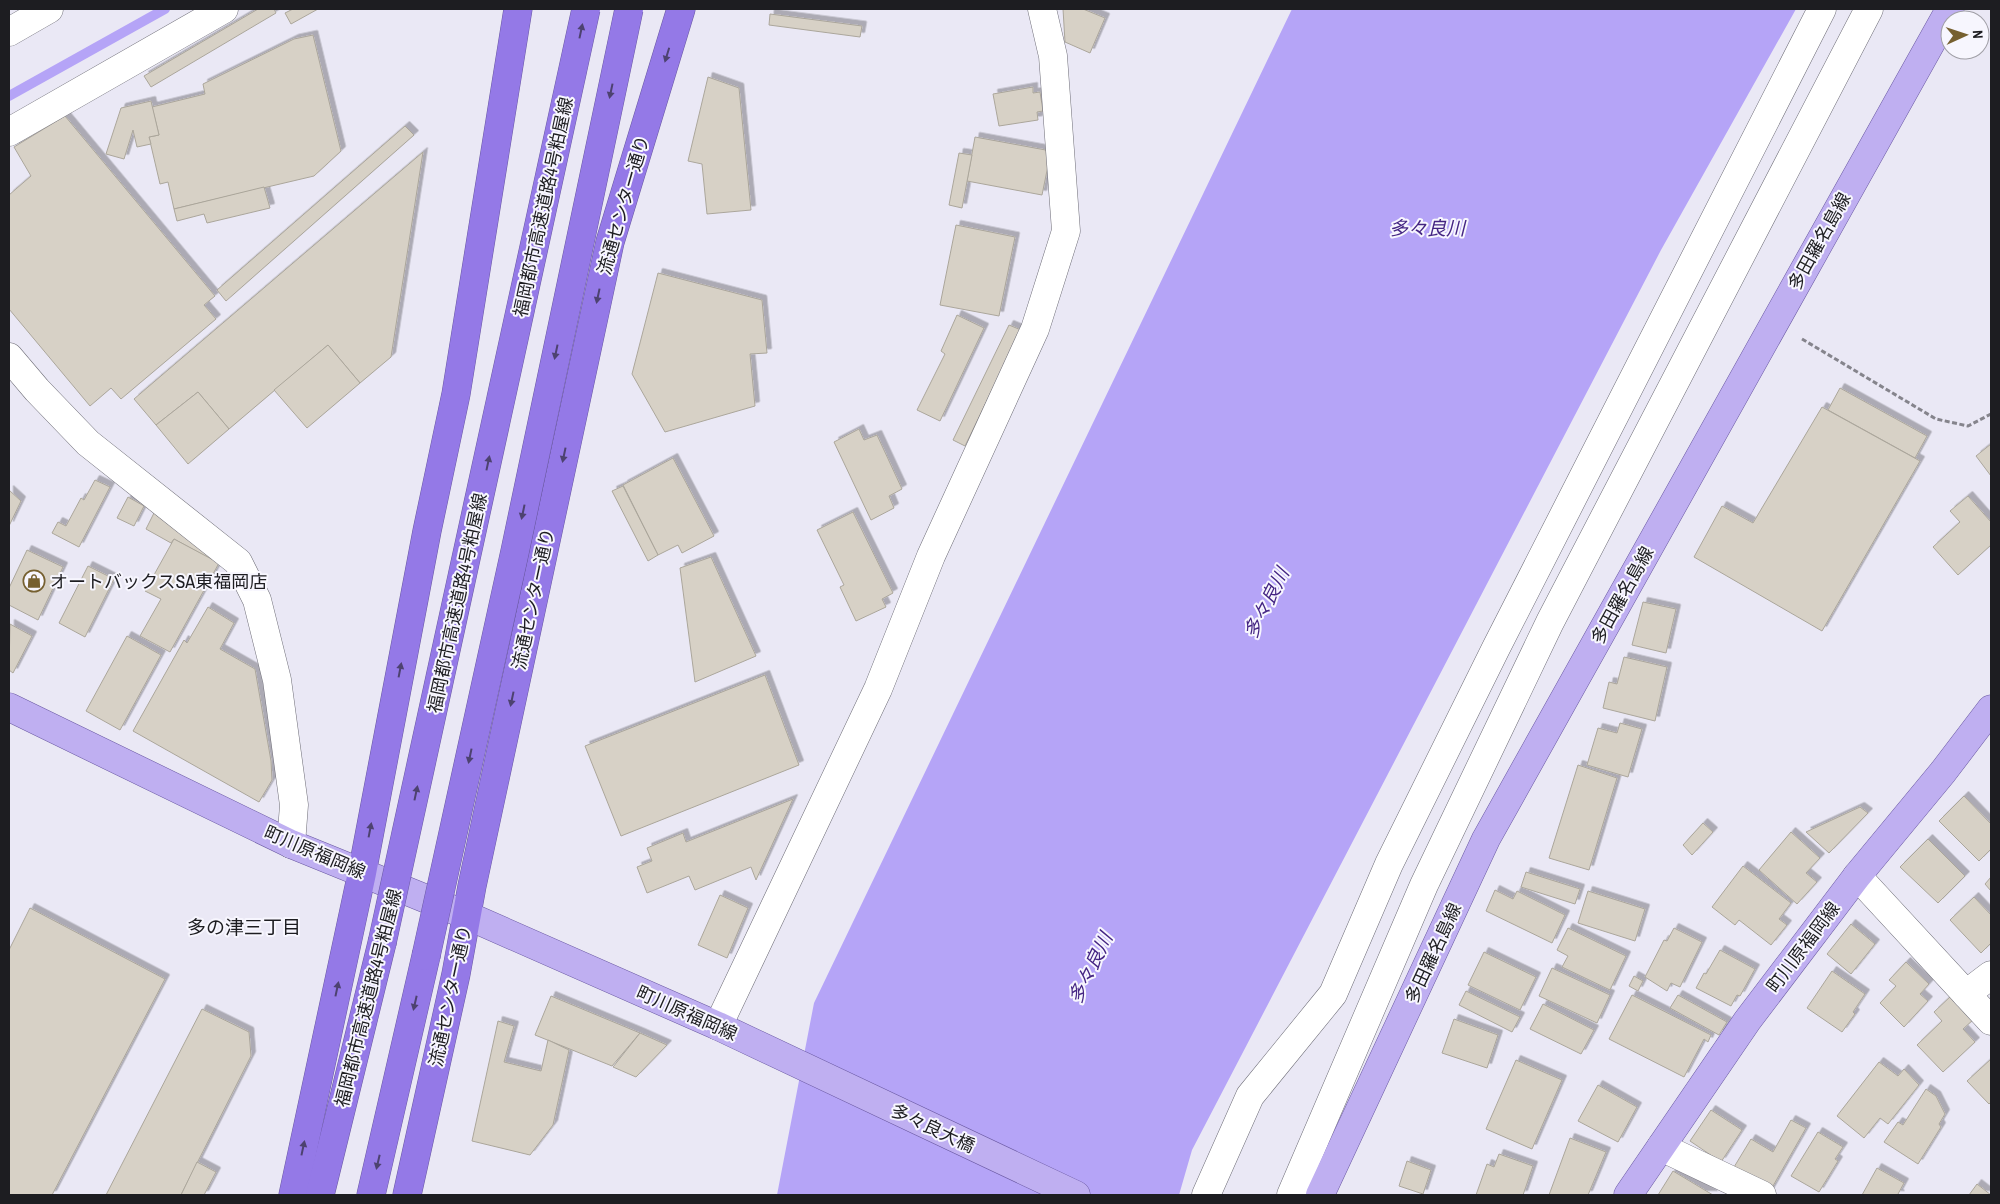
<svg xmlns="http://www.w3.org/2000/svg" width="2000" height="1204" font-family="'Archivo Narrow','Noto Sans JP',sans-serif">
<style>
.water{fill:#b5a4f7}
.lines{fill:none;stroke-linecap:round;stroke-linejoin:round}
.stream{stroke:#b5a4f7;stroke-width:10}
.building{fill:#d7d1c6;stroke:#aba69b;filter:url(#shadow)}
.minor-casing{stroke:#6d6c76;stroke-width:29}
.major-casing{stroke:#6a59a2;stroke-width:29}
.highway-casing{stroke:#6a59a2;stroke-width:29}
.path{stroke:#85848c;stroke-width:3;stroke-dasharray:5 2.5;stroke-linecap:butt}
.minor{stroke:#fff;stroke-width:28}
.major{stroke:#bfaff1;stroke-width:28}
.highway{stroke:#9479e7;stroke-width:28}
.highway-bridge-casing{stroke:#6a59a2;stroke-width:29;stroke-linecap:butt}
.highway-bridge{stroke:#9479e7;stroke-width:28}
.oneway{fill:#4d4270}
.labels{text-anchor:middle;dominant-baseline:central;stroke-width:4;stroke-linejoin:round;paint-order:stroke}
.street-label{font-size:18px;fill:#1d1d21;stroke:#f7f6fe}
.poi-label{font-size:18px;fill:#1d1d21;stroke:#f7f6fe;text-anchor:start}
.water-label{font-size:19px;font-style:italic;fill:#442583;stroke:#f7f6fe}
.neighbourhood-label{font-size:19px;fill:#1d1d21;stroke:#f7f6fe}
</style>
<defs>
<filter id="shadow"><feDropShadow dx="4.5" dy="-4.5" stdDeviation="0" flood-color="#0004"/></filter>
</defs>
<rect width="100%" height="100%" fill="#eae8f5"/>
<path class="water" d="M1292 9H1796L1661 250 1192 1150 1179 1195H777L814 1003Z"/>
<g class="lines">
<path class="stream" d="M9 96 165 9"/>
</g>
<g class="building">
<path d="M258 9H274L276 13 151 87 144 76Z"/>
<path d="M293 9H318L291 24 285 13Z"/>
<path d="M1063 9H1083L1105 18 1090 53 1065 42Z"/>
<path d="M770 14 862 26 860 37 769 25Z"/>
<path d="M313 35 341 151 314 176 174 209 168 182 160 184 149 137 159 135 152 107 205 94 203 84 294 39Z"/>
<path d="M708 77 739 88 751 210 707 214 702 164 688 161Z"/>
<path d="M1033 87V93L1040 92 1043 111 1037 112 1038 120 999 126 993 94Z"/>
<path d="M151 101 159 135 149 137 151 144 137 147 133 130 124 159 106 154 121 108Z"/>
<path d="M65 116 215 296 204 305 216 319 121 399 111 388 90 406 9 309V195L31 176 14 147Z"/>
<path d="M405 126 414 135 226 301 217 290Z"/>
<path d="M975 137 1051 151 1042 195 967 181Z"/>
<path d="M423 152 391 357 360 383 328 345 229 429 198 392 156 425 134 399Z"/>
<path d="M959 153 972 155 962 208 949 205Z"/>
<path d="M264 187 270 208 207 223 204 214 177 221 174 209Z"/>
<path d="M956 225 1015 237 999 316 940 305Z"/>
<path d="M658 273 762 300 767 353 750 354 755 406 665 432 632 374Z"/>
<path d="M957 315 984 328 940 421 917 410 945 354 941 351Z"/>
<path d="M1009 325 1021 330 965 446 953 440Z"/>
<path d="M328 345 360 383 307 428 274 390Z"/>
<path d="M1840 388 1927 436 1915 458 1828 410Z"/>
<path d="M198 392 229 429 188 464 156 425Z"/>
<path d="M1822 407 1920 461 1822 631 1694 557 1722 506 1753 523Z"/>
<path d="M859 429 864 440 877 435 902 489 889 496 894 508 871 520 834 442Z"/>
<path d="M1991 444V476L1976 456Z"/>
<path d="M673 458 714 536 682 553 678 545 658 555 623 485Z"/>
<path d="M95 480 110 487 79 547 52 533 58 522 66 526 81 498 84 500Z"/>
<path d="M623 486 658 555 648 561 612 491Z"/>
<path d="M9 490 21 501 9 526Z"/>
<path d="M1968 496 1991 522V545L1958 575 1933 547 1960 522 1950 511Z"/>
<path d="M128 497 144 506 134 526 117 518Z"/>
<path d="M853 512 893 593 882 599 886 607 856 621 840 587 844 585 817 530Z"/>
<path d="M154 513 218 563 174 539 171 543 146 529Z"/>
<path d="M174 539 219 563 170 652 140 636 161 599 145 591Z"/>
<path d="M27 550 63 567 38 620 9 605V588Z"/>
<path d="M711 557 756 656 695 682 680 568Z"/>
<path d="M88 566 114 579 85 637 59 623Z"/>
<path d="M1643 602 1676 609 1666 653 1632 645Z"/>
<path d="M208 607 234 623 220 649 255 669 271 761 272 780 259 802 133 731 184 640 187 643Z"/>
<path d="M10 624 32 636 13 673 9 670Z"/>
<path d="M127 636 161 655 120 730 86 711Z"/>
<path d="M1624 657 1667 667 1655 721 1603 708 1609 682 1617 684Z"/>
<path d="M765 675 799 765 621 836 585 746Z"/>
<path d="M1620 723 1642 729 1628 777 1587 765 1598 728 1617 733Z"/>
<path d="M1578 765 1617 778 1589 870 1549 858Z"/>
<path d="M1964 796 1991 824V849L1979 861 1939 821Z"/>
<path d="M793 799 756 880 751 867 695 890 689 876 647 893 637 867 652 861 647 848 683 833 686 842Z"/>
<path d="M1860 807 1868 813 1829 853 1806 832Z"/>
<path d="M1703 823 1713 832 1692 855 1683 845Z"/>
<path d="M1791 832 1820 858 1806 873 1817 882 1797 904 1759 870Z"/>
<path d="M1928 839 1965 876 1938 903 1900 867Z"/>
<path d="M1743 866 1791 903 1779 919 1787 925 1771 945 1739 920 1735 925 1712 907Z"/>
<path d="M1526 872 1580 889 1575 904 1521 887Z"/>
<path d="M1991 877V891L1985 884Z"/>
<path d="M1495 890 1513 899 1517 891 1565 915 1552 943 1486 911Z"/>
<path d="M1588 891 1645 909 1635 941 1578 923Z"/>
<path d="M720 895 748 908 727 958 698 945Z"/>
<path d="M1974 897 1991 915V943L1981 953 1950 920Z"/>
<path d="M30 908 165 979 52 1195H9V950Z"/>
<path d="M1851 924 1875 944 1851 974 1827 954Z"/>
<path d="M1568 928 1626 956 1610 990 1562 967 1568 956 1557 950Z"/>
<path d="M1674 928 1702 942 1680 987 1671 983 1667 991 1645 977 1664 940 1667 941Z"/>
<path d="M1720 950 1755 969 1740 996 1737 995 1731 1006 1696 988 1704 973 1706 974Z"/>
<path d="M1484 952 1536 977 1520 1010 1468 985Z"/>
<path d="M1906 962 1929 984 1920 994 1928 1001 1904 1027 1880 1003 1896 986 1889 980Z"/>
<path d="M1552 968 1610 995 1597 1023 1539 996Z"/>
<path d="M1832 971 1865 994 1853 1012 1855 1014 1842 1032 1807 1008Z"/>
<path d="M1634 976 1643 981 1638 991 1629 986Z"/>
<path d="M1466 991 1520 1017 1512 1032 1459 1005Z"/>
<path d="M1632 995 1711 1035 1708 1042 1704 1039 1684 1077 1609 1039Z"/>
<path d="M1678 995 1727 1022 1719 1035 1670 1008Z"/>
<path d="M551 996 640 1033 612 1066 535 1035Z"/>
<path d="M1951 996 1974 1019 1963 1029 1975 1042 1943 1072 1917 1045 1942 1021 1934 1012Z"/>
<path d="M1543 1004 1594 1030 1581 1054 1530 1029Z"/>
<path d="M202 1009 249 1032 251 1056 181 1195H106Z"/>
<path d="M1454 1019 1498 1035 1487 1068 1442 1053Z"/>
<path d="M498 1021 514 1026 504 1062 541 1071 548 1040 569 1050 553 1125 530 1155 472 1141Z"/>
<path d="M640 1033 667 1045 636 1077 613 1067Z"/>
<path d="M1991 1059V1102L1989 1104 1967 1081Z"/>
<path d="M1516 1060 1562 1080 1532 1149 1486 1129Z"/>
<path d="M1879 1062 1898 1076 1904 1069 1919 1085 1888 1124 1880 1118 1864 1138 1837 1116Z"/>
<path d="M1598 1085 1637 1107 1618 1142 1578 1121Z"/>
<path d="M1926 1089 1936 1096 1945 1114 1939 1124 1941 1127 1918 1164 1884 1142 1898 1122 1903 1125Z"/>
<path d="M1711 1110 1742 1130 1721 1162 1690 1141Z"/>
<path d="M1791 1120 1806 1128 1769 1193 1731 1172 1751 1139 1773 1152Z"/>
<path d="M1818 1132 1843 1147 1835 1159 1838 1161 1819 1192 1791 1176Z"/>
<path d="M1570 1138 1606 1152 1588 1195H1549Z"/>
<path d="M1499 1154 1533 1166 1523 1195H1476L1487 1164 1494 1167Z"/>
<path d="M1407 1161 1431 1170 1423 1194 1399 1186Z"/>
<path d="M197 1162 216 1172 204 1195H181Z"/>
<path d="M1877 1168 1904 1183 1898 1194 1900 1195H1862Z"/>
<path d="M1673 1171 1713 1195H1658Z"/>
<path d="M1977 1184 1991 1195H1969Z"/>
</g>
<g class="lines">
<g class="minor-casing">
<g id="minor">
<path d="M9 32 49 9"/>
<path d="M9 132 224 9"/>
<path d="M9 357 37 390 88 443 238 562 257 600 277 680 294 805 291 844"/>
<path d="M1857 876 1991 1021"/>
<path d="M1966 994 1991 975"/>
<path d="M718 1026 878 689 931 556 1035 329 1066 231 1053 56 1042 9"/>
<path d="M1661 1147 1762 1195"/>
<path d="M1206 1195 1250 1096 1333 994 1389 864 1496 648 1822 9"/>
<path d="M1291 1195 1424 885 1550 622 1869 9"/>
</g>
</g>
<g class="major-casing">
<g id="major">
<path d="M9 707 291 844 466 915 718 1026 1076 1195"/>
<path d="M1320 1195 1486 839 1950 9"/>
<path d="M1628 1195 1747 1021 1857 876 1943 772 1991 709"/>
</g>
</g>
<g class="highway-casing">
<g id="highway">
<path d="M293 1195 362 873 427 531 456 394 518 9"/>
<path d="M320 1195 382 943"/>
<path d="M371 1195 426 956"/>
<path d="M407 1195 456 974 472 886 610 242 681 9"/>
</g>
</g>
<path class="path" d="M1802 339 1936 419 1968 426 1991 414"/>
<use href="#minor" class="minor"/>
<use href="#major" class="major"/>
<use href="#highway" class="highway"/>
<g class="highway-bridge-casing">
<g id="highway-bridge">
<path d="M382 943 586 9"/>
<path d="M426 956 515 551 629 9"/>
</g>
</g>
<use href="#highway-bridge" class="highway-bridge"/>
</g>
<defs><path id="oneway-solid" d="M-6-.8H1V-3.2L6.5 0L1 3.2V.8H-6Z" transform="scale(1.25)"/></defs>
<g class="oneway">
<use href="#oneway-solid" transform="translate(581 31) rotate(-78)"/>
<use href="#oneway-solid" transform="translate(667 55) rotate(107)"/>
<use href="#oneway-solid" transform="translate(611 91) rotate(102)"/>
<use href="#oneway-solid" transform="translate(598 296) rotate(102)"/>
<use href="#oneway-solid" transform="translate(556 352) rotate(102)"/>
<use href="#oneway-solid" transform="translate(564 455) rotate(102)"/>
<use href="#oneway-solid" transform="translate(488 463) rotate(-78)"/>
<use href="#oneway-solid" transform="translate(523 512) rotate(102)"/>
<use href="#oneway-solid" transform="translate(400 670) rotate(-79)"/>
<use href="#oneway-solid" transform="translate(512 699) rotate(102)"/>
<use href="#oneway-solid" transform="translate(470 756) rotate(102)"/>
<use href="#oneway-solid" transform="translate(416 793) rotate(-78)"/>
<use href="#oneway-solid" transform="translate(370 830) rotate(-79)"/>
<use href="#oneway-solid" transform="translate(337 989) rotate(-78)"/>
<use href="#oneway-solid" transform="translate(415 1003) rotate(103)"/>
<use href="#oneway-solid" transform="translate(303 1148) rotate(-78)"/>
<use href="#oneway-solid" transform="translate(378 1162) rotate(103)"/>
</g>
<defs>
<g id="shop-ring" transform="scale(1.125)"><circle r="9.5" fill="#f7f6fe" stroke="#766030" stroke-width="1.5"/><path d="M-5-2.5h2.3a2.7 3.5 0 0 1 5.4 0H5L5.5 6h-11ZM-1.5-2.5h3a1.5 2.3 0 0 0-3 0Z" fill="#766030"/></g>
</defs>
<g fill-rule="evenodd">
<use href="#shop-ring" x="34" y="581"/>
</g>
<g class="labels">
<g class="street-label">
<text transform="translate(623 205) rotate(-74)">流通センター通り</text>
<text transform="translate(543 207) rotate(-78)">福岡都市高速道路4号粕屋線</text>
<text transform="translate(1819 241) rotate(-61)">多田羅名島線</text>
<text transform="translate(1622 595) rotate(-61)">多田羅名島線</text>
<text transform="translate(533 599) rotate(-78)">流通センター通り</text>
<text transform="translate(457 603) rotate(-78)">福岡都市高速道路4号粕屋線</text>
<text transform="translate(315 852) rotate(23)">町川原福岡線</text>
<text transform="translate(1803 947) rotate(-53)">町川原福岡線</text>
<text transform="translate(1433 953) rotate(-65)">多田羅名島線</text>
<text transform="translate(450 996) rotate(-78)">流通センター通り</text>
<text transform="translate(368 998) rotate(-76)">福岡都市高速道路4号粕屋線</text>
<text transform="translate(687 1013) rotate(24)">町川原福岡線</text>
<text transform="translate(933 1128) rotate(25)">多々良大橋</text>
</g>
<g class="poi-label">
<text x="50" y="581">オートバックスSA東福岡店</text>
</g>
<g class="water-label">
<text x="1427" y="228">多々良川</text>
<text transform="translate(1266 603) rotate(-63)">多々良川</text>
<text transform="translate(1090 968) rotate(-64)">多々良川</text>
</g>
<g class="neighbourhood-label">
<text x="244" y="927">多の津三丁目</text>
</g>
</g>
<rect width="2000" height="1204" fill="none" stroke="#1d1d21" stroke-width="20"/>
<g transform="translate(1965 35) rotate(87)"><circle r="24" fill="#f7f6fe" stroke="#a09fa6"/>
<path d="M0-4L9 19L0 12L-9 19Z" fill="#766030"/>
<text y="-8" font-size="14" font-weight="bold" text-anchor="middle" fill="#1d1d21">N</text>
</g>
</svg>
